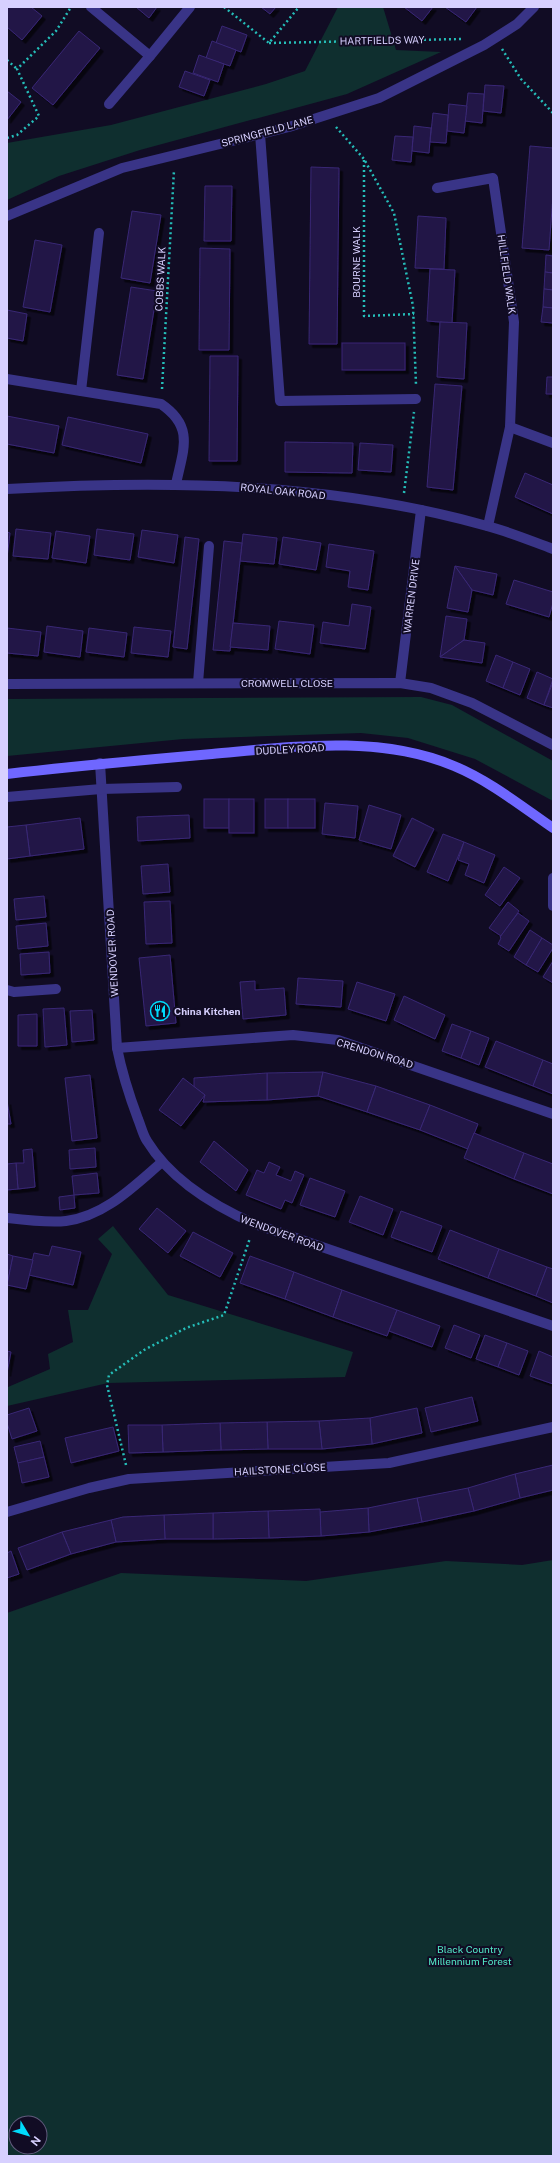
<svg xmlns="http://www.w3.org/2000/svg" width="560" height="2163" font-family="'Public Sans',sans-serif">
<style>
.green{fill:#0f2f2f;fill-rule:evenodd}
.building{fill:#221747;stroke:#392775;filter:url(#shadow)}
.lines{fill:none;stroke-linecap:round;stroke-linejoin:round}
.path{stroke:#25beb9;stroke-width:2.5;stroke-dasharray:2 3;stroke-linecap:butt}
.service{stroke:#393487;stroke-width:10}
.minor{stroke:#393487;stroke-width:10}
.secondary{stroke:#6f67ff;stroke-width:10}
.labels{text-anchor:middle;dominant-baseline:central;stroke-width:4;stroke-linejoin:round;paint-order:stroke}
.street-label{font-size:10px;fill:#d7d0ff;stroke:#110c24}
.poi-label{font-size:10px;font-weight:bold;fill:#d7d0ff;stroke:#110c24;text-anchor:start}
.park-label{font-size:10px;fill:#53e8c7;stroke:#110c24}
</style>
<defs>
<filter id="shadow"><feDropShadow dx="3.5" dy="3.5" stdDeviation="0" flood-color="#0009"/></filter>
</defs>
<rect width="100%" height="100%" fill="#110c24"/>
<g class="green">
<path d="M338 7H383L396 50 441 52 347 94 140 150 59 176 7 200V143L111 125 266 84 305 71Z"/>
<path d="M421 697 452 705 553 761V801L475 759 408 738 361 733 183 739 7 756V699Z"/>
<path d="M113 1226 168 1295 353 1352 345 1377 108 1383 7 1406 8 1387 50 1369 48 1354 73 1342 68 1310H88L112 1254 98 1239Z"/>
<path d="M553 1560V2156H7V1613L121 1573 306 1581 446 1561 522 1565ZM16 2123H40V2147H16Z"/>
</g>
<g class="building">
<path d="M7 7H31L42 16 22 40 7 27Z"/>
<path d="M136 7H157L149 18Z"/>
<path d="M261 7H276L270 14Z"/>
<path d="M404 7H433L422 21Z"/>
<path d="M445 7H477L466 22Z"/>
<path d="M222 26 247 35 241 52 216 43Z"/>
<path d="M79 31 100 48 53 105 32 88Z"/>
<path d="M212 41 236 50 230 66 206 58Z"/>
<path d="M199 55 224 64 218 82 193 73Z"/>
<path d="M185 71 210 80 204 96 179 87Z"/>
<path d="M485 85 504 86 501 113 483 111Z"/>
<path d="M7 91 21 102 7 120Z"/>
<path d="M468 93 484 94 482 123 465 121Z"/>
<path d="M449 104 467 106 464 133 447 131Z"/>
<path d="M433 113 448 115 446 143 430 142Z"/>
<path d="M414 126 431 128 429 153 412 151Z"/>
<path d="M395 136 413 137 411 162 392 160Z"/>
<path d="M530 146 553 148V195L549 250 522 248Z"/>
<path d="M311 167 339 168 337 344H309Z"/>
<path d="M205 186H232L231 241H204Z"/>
<path d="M132 211 161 215 150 283 121 278Z"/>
<path d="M418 216 446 218 444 269 415 268Z"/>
<path d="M35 240 62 245 50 312 23 307Z"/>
<path d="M200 248 230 249 229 350H199Z"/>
<path d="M546 255 553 256V273L545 272Z"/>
<path d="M430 269 455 270 452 323 427 321Z"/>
<path d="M545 272 553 273V290L544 289Z"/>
<path d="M131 287 157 291 143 379 117 375Z"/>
<path d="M544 289 553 290V308L543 307Z"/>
<path d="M543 307 553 308V323L541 322Z"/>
<path d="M7 310 27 314 23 341 7 338Z"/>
<path d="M440 322 467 323 464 379 437 377Z"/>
<rect x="342" y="343" width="63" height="27"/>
<path d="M210 356H238L237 461H209Z"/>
<path d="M547 377H553V394H546Z"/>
<path d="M435 384 462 386 453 490 427 487Z"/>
<path d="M7 416 59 426 54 453 7 444Z"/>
<path d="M68 417 148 434 141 463 62 445Z"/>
<path d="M285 442 353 443 352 473 285 472Z"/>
<path d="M360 443 393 445 391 472 358 470Z"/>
<path d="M525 473 553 485V514L515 497Z"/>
<path d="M16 529 51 533 48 559 13 556Z"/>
<path d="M97 529 134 534 130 560 94 555Z"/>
<path d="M142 530 178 535 174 563 138 557Z"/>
<path d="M56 531 90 536 86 563 52 558Z"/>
<path d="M7 532 10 533 7 558Z"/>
<path d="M243 534 277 538 274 564 240 561Z"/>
<path d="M185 537 199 539 187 649 173 647Z"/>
<path d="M283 537 321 543 316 570 279 564Z"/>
<path d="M224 541 242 543 230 651 213 650Z"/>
<path d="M329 544 374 551 368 590 348 587 350 571 326 567Z"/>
<path d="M455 566 497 574 493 595 472 590Z"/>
<path d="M455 566 472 590 468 612 447 608Z"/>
<path d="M514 580 553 592V603L549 617 506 604Z"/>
<path d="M352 604 371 607 365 649 320 643 323 622 349 626Z"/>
<path d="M446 616 467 619 464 640 440 657Z"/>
<path d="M279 621 314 625 310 654 275 649Z"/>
<path d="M233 623 270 626 268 650 230 647Z"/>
<path d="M47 626 83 631 80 657 44 652Z"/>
<path d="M134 627 171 631 168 657 131 653Z"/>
<path d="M7 628 41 632 38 656 7 653Z"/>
<path d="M89 628 127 633 124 657 86 652Z"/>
<path d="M464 640 485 643 482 663 440 657Z"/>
<path d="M496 655 513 662 503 688 486 681Z"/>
<path d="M513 662 530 669 520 695 503 688Z"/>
<path d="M537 672 553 679 544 705 527 698Z"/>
<path d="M553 682V708L544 705Z"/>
<rect x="204" y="799" width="25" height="29"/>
<rect x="229" y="799" width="25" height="34"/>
<rect x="265" y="799" width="23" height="29"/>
<rect x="288" y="799" width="27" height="29"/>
<path d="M325 803 358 806 355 838 322 834Z"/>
<path d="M369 805 401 815 391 849 359 840Z"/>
<path d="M189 815 190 838 138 841 137 817Z"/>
<path d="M80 818 84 849 30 856 26 825Z"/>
<path d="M412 818 434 829 415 867 393 856Z"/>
<path d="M26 825 30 856 7 859V827Z"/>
<path d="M443 834 464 842 448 881 427 872Z"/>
<path d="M464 842 495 855 484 883 465 875 469 864 458 860Z"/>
<path d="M168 864 170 892 143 894 141 866Z"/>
<path d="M504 867 520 878 500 906 485 895Z"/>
<path d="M44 896 46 917 16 920 14 899Z"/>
<path d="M170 901 172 943 146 944 144 902Z"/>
<path d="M508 902 519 911 501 936 489 928Z"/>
<path d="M518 913 529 921 509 951 498 944 501 938 500 937Z"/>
<path d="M46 923 48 946 18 949 16 926Z"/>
<path d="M530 930 542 938 526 965 514 957Z"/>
<path d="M542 938 553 945V948L538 972 526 965Z"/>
<path d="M49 952 50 973 21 975 20 954Z"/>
<path d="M170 955 176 1023 146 1026 139 958Z"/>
<path d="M553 961V983L543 977Z"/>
<path d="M298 978 343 981 341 1007 296 1004Z"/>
<path d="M255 981V990L284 988 286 1015 243 1019 240 982Z"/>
<path d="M357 982 395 994 386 1021 348 1009Z"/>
<path d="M404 996 445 1015 435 1039 394 1020Z"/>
<path d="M64 1008 67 1045 45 1047 43 1009Z"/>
<path d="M92 1010 94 1040 72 1042 70 1011Z"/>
<path d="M37 1014V1046H18V1015Z"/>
<path d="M452 1024 471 1031 461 1058 442 1051Z"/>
<path d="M471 1031 489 1038 479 1065 461 1058Z"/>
<path d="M496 1041 543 1060 533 1086 485 1067Z"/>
<path d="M543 1060 553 1064V1094L533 1086Z"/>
<path d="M323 1072 318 1096 267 1100V1073Z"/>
<path d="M323 1072 376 1086 367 1112 318 1096Z"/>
<path d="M267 1073V1100L203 1102 205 1095 194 1087V1078Z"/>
<path d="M90 1075 97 1138 72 1141 65 1078Z"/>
<path d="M183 1078 205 1095 181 1126 159 1110Z"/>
<path d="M376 1086 430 1105 420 1130 367 1112Z"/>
<path d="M7 1101 11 1124H7Z"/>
<path d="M430 1105 478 1124 468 1149 420 1130Z"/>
<path d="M474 1133 524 1153 514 1179 464 1158Z"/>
<path d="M214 1141 248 1170 236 1191 200 1162Z"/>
<path d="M95 1148 96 1167 70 1169 69 1150Z"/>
<path d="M32 1149 35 1187 18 1189 16 1163H24L23 1150Z"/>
<path d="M524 1153 553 1164V1194L514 1179Z"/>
<path d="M269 1162 280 1167 276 1175 291 1181 295 1171 304 1175 292 1203 285 1200 281 1209 246 1195 257 1170 264 1173Z"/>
<path d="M16 1163 18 1189 7 1190V1164Z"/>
<path d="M97 1173 99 1193 74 1195 72 1176Z"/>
<path d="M310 1178 345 1191 335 1217 300 1205Z"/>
<path d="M74 1195 75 1208 60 1210 59 1197Z"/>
<path d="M360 1196 393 1209 383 1235 349 1222Z"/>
<path d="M157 1208 186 1231 168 1253 139 1229Z"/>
<path d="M401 1211 442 1226 432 1252 391 1237Z"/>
<path d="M450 1230 499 1249 488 1278 438 1259Z"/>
<path d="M193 1232 233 1253 220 1277 180 1256Z"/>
<path d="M52 1246 81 1252 73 1285 29 1275 34 1253 49 1256Z"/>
<path d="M499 1249 547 1267 536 1296 488 1278Z"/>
<path d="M7 1254 13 1256 7 1286Z"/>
<path d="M13 1256 33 1260 26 1289 7 1285Z"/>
<path d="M250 1256 294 1272 285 1299 240 1283Z"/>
<path d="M547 1267 553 1269V1303L536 1296Z"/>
<path d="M294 1272 342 1290 333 1317 285 1299Z"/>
<path d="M342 1290 397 1310 387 1336 333 1317Z"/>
<path d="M397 1310 440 1326 432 1347 389 1331Z"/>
<path d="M454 1325 480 1335 471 1358 445 1348Z"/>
<path d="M485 1335 507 1343 498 1367 476 1359Z"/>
<path d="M507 1343 528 1351 519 1375 498 1367Z"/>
<path d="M7 1351 11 1352 7 1373Z"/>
<path d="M539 1351 553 1357V1384L530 1376Z"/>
<path d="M472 1397 478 1421 431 1432 425 1408Z"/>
<path d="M29 1408 37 1431 12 1439 7 1423V1415Z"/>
<path d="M417 1408 422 1433 372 1444 370 1418Z"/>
<path d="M370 1418 372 1444 322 1449 319 1421Z"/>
<path d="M319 1421 322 1449H268L267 1422Z"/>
<path d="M267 1422 268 1449 221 1450 220 1423Z"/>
<path d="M220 1423 221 1450 163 1452 162 1425Z"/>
<path d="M128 1425H162L163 1452 129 1453Z"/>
<path d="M113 1427 119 1451 71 1463 65 1438Z"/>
<path d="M40 1441 44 1457 18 1463 14 1447Z"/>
<path d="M44 1457 49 1477 22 1483 18 1463Z"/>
<path d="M553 1465V1490L520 1498 515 1474Z"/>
<path d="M515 1474 520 1498 474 1511 468 1488Z"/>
<path d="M468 1488 474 1511 422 1522 417 1498Z"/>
<path d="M417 1498 422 1522 369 1532 368 1508Z"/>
<path d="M368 1508 369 1532 321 1536 320 1512Z"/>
<path d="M320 1509 321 1536 269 1538 268 1511Z"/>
<path d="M268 1511 269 1538 213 1539V1513Z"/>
<path d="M213 1513V1539H165L164 1515Z"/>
<path d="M164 1515 165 1539 116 1542 111 1520 123 1517Z"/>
<path d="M111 1520 116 1542 71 1554 62 1532Z"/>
<path d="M62 1532 71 1554 27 1570 18 1548Z"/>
<path d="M11 1551 19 1574 7 1578V1553Z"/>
</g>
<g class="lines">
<g class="path">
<path d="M224 7 269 43 299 7"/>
<path d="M269 43 462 39"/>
<path d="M502 49 521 79 553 113"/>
<path d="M7 60 17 69"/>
<path d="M336 127 364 159 394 213 413 306 416 385"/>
<path d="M7 138 17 135 39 116 17 69 56 31 71 7"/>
<path d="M364 160V316L414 314"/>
<path d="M162 389 174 170"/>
<path d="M404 493 414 412"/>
<path d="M126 1465 107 1385 109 1375 144 1350 186 1328 224 1315 250 1238"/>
</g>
<g class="service">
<path d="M260 134 280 401 416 399"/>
<path d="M7 379 161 404C195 427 183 450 176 484"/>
<path d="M81 391 99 233"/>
<path d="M198 683 209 546"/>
<path d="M7 990 14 992 56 989"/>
</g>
<g class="minor">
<path d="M91 7 150 56 109 104"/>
<path d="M150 56 190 7"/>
<path d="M437 188 493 178 514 322 510 427 488 526"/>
<path d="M7 216 122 168 289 127 379 98 484 45 517 24 534 7"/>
<path d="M510 427 553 443"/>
<path d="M7 489C167 480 332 482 487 526 510 532 531 541 553 549"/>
<path d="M400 683 421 510"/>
<path d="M7 684 400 683 431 688 472 703 553 745"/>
<path d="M100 763 117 1048C122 1073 129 1095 138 1119 141 1126 143 1135 147 1141 171 1180 214 1206 255 1224L553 1326"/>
<path d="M7 797 101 789 177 787"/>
<path d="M553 878V906"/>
<path d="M117 1048 293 1035 338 1040 553 1114"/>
<path d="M7 1218C24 1220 49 1223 66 1221 105 1216 134 1186 162 1162"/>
<path d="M7 1512 89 1488 129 1479 389 1463 553 1427"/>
</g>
<path class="secondary" d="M7 774C75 766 143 760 212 754 290 747 379 734 454 766 490 781 521 806 553 828"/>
</g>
<defs>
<g id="restaurant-ring" transform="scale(1)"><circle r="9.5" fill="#110c24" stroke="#00dbfb" stroke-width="1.5"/><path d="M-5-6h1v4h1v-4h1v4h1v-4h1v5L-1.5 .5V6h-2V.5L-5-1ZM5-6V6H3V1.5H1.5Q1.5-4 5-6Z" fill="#00dbfb"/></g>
</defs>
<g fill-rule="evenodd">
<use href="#restaurant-ring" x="160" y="1011"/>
</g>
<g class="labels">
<g class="street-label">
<text transform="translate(382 40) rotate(-1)">HARTFIELDS WAY</text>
<text transform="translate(267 131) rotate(-15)">SPRINGFIELD LANE</text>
<text transform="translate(356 262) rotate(-90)">BOURNE WALK</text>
<text transform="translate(507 274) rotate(82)">HILLFIELD WALK</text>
<text transform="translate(160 279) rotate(-87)">COBBS WALK</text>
<text transform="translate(283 491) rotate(6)">ROYAL OAK ROAD</text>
<text transform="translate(411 596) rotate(-83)">WARREN DRIVE</text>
<text x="287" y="683">CROMWELL CLOSE</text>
<text transform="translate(290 749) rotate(-3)">DUDLEY ROAD</text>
<text transform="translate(112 953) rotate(-93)">WENDOVER ROAD</text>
<text transform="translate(375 1053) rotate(17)">CRENDON ROAD</text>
<text transform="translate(282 1233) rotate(20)">WENDOVER ROAD</text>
<text transform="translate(280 1469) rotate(-3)">HAILSTONE CLOSE</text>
</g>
<g class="poi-label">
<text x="174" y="1011">China Kitchen</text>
</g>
<g class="park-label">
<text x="470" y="1949">Black Country<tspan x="470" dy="12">Millennium Forest</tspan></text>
</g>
</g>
<rect width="560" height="2163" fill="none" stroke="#d7d0ff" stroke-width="16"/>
<g transform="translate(28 2135) rotate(128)"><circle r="19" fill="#110c24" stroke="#605a7c"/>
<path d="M0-3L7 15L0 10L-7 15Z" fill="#00dbfb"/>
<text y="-6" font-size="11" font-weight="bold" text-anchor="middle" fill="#d7d0ff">N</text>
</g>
</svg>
